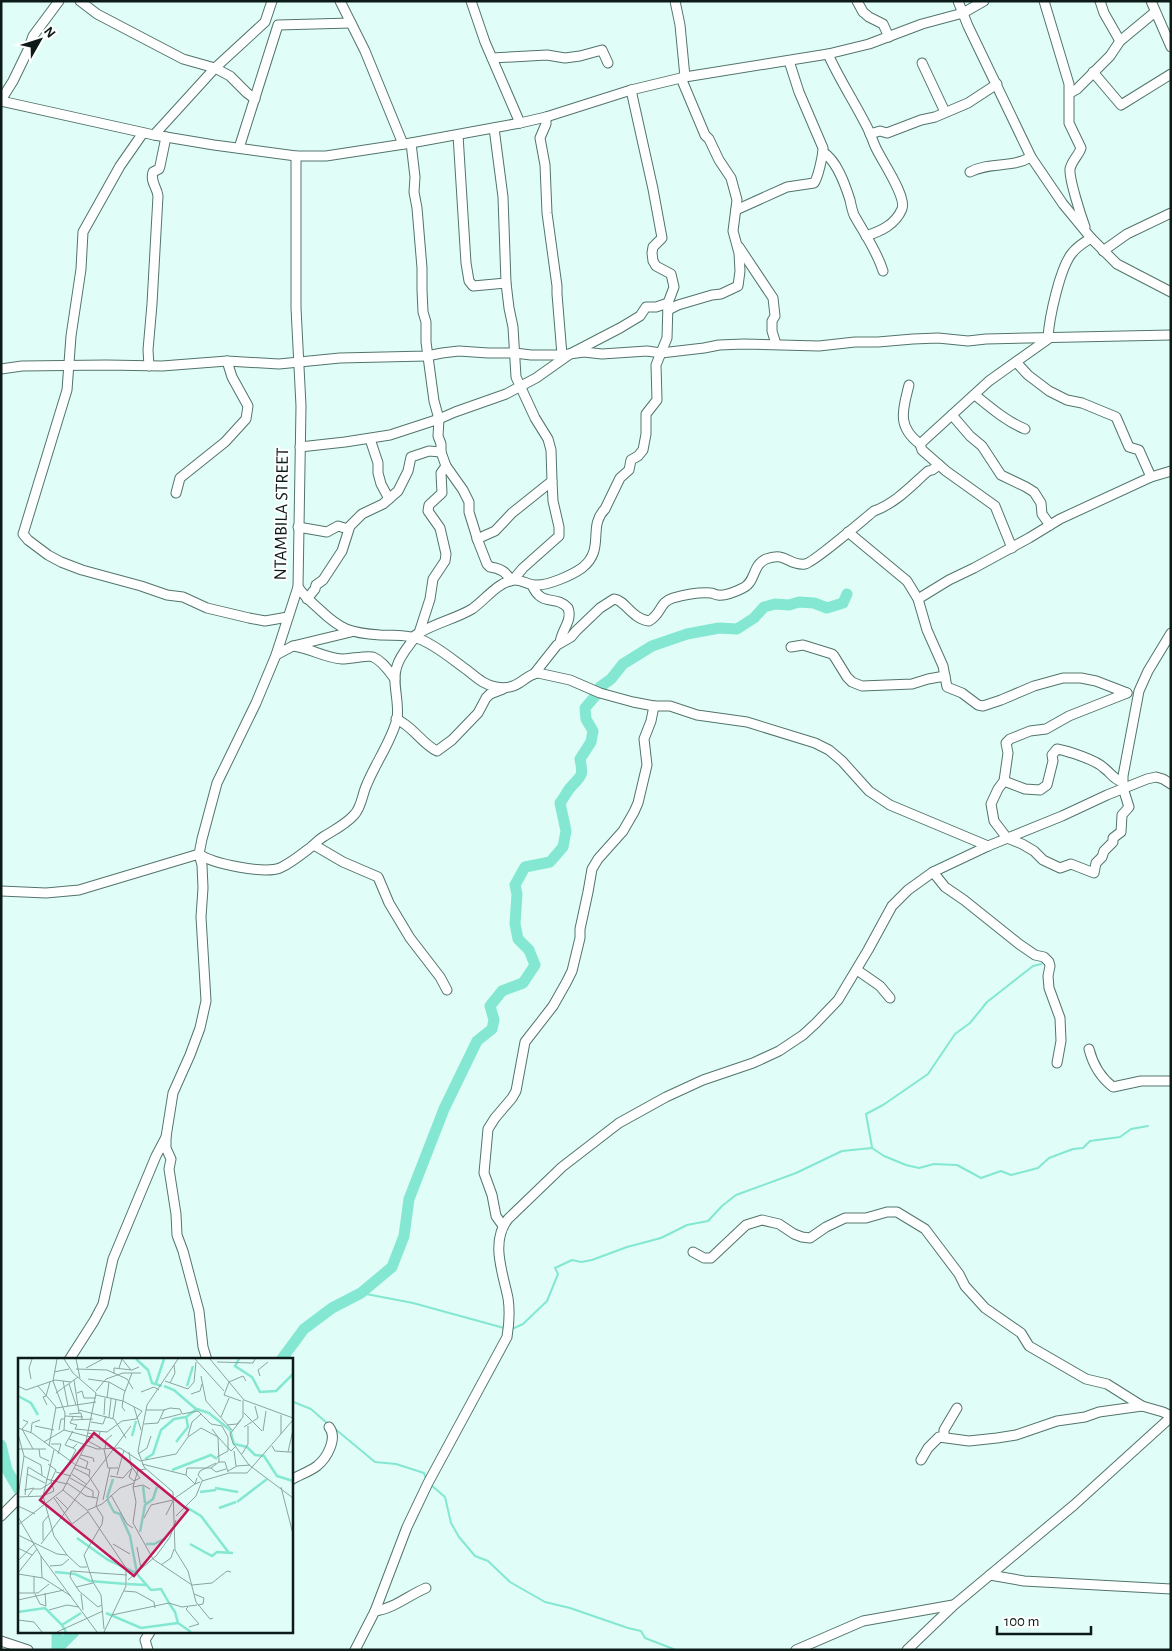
<svg xmlns="http://www.w3.org/2000/svg" width="1172" height="1651" font-family="'Alegreya Sans',sans-serif">
<style>
.lines{fill:none;stroke-linecap:round;stroke-linejoin:round}
.stream{stroke:#83e7d2;stroke-width:2}
.river{stroke:#83e7d2;stroke-width:11}
.minor-casing{stroke:#52746c;stroke-width:11}
.minor{stroke:#fff;stroke-width:9}
.labels{text-anchor:middle;dominant-baseline:central;stroke-width:4;stroke-linejoin:round;paint-order:stroke}
.street-label{font-size:18px;fill:#0d1b18;stroke:#fff}
.inset-river{fill:none;stroke:#83e7d2;stroke-width:2.5}
.inset-road{fill:none;stroke:#8ca39e;stroke-width:1}
.view{fill:#c2185b;fill-opacity:0.15;stroke:#c2185b;stroke-width:2.5}
.inset-edge{fill:none;stroke:#0d1b18;stroke-width:2.5}
</style>
<rect width="100%" height="100%" fill="#e0fef7"/>
<g class="lines">
<g class="stream">
<path d="M872 1147 866 1114 883 1105 928 1074 955 1034 970 1023 987 1002 1033 966 1041 964"/>
<path d="M361 1293 413 1303 504 1328"/>
<path d="M512 1329 523 1324 547 1301 558 1274 555 1268 572 1260 581 1262 592 1260 627 1247 661 1238 687 1225 708 1221 722 1206 736 1195 796 1173 842 1151 872 1148 884 1156 906 1165 919 1168 934 1164 957 1165 981 1178 1001 1171 1011 1175 1038 1168 1049 1158 1073 1149 1083 1148 1090 1141 1120 1137 1131 1129 1148 1126"/>
<path d="M291 1401 311 1409 328 1424"/>
<path d="M334 1428 375 1462 396 1464 424 1473 426 1479"/>
<path d="M431 1485 445 1497 451 1523 459 1537 475 1556 488 1561 510 1582 545 1602 570 1608 628 1628 641 1631 645 1638 676 1650"/>
</g>
<g class="river">
<path d="M599 690 600 687 611 679 623 664 652 646 687 634 719 628 737 629 754 618 764 607 775 604 789 605 799 602 814 603 827 608 843 603 847 594"/>
<path d="M281 1360 304 1329 332 1308 361 1293 392 1267 404 1236 409 1199 444 1109 477 1041 492 1029 494 1020 490 1006 502 991 523 983 535 965 529 950 518 939 515 924 517 894 515 885 525 867 550 862 563 847 566 831 560 803C564 798 566 793 570 788 581 775 584 778 580 759L591 742 593 731 586 719 585 708 597 694"/>
<path d="M1 1445 7 1470 19 1490"/>
<path d="M57 1632V1649"/>
<path d="M57 1649 74 1632"/>
</g>
<g class="minor-casing">
<g id="minor">
<path d="M80 1 97 14 183 59 215 68 265 22 272 1"/>
<path d="M340 1 365 51 403 144"/>
<path d="M471 1 485 42 520 123"/>
<path d="M675 1 680 25 685 77"/>
<path d="M857 1 863 12 869 17 883 24 889 37"/>
<path d="M958 1 968 26 1031 157 1063 204 1091 238 1117 264 1171 292"/>
<path d="M1044 1 1069 84V123L1081 148C1079 155 1072 160 1070 169 1069 179 1081 216 1085 227"/>
<path d="M1100 1 1104 13 1120 41"/>
<path d="M1151 1 1171 47"/>
<path d="M828 54C839 79 854 101 866 125 870 132 872 139 875 146 881 160 907 196 902 209 895 225 881 231 866 236"/>
<path d="M492 58 547 55 565 58 580 56 602 50 608 63"/>
<path d="M922 63 945 112"/>
<path d="M1093 72 1121 105 1171 74"/>
<path d="M1070 93 1077 89 1110 56 1120 41 1155 12"/>
<path d="M1 100 13 81 28 50 33 36 59 1"/>
<path d="M1 101 154 135 214 145 296 156H326L411 143 520 123 546 117 631 90 685 77 828 54 869 44 922 24 963 13 984 1"/>
<path d="M546 117V124L540 138 545 165 547 213 557 286V294L562 355"/>
<path d="M143 133 120 166 83 232 81 269 71 336 67 390 23 534 28 540 48 555 61 562 82 570 141 586 167 595 183 597 207 608 249 618 265 621 288 617"/>
<path d="M870 134 880 131 887 133 921 120 935 117 968 103 997 84"/>
<path d="M154 135 215 68 230 76 247 93 255 99"/>
<path d="M458 135 466 263 469 281 473 286 506 283"/>
<path d="M411 143 415 177 414 192 417 208 422 268V290L423 312 426 322V342L434 401 439 419 438 436 441 444V452L446 466 463 490 469 502V512L478 541 487 564 490 567C500 568 507 572 511 581"/>
<path d="M239 148 278 25 351 23"/>
<path d="M823 152C837 161 845 184 850 200 851 205 852 210 854 215 864 233 877 251 883 271"/>
<path d="M970 172C991 161 1010 169 1031 157"/>
<path d="M736 210 787 187 814 183C818 178 823 155 823 148L799 92 789 61"/>
<path d="M739 247 773 298 775 316 772 321V331L776 344"/>
<path d="M1103 251 1127 234 1171 213"/>
<path d="M668 310 678 305 712 295 721 294 738 286 740 271 739 253 733 231 737 200 731 178 719 160 709 139 705 135 681 78"/>
<path d="M1048 338C1049 319 1060 266 1073 252 1078 246 1085 242 1091 238"/>
<path d="M1016 362 1028 375 1049 391 1067 400 1082 403 1116 417 1129 447 1139 450 1151 477"/>
<path d="M149 366 148 350 152 304 158 196C157 187 150 182 153 172L159 169 160 166 166 137"/>
<path d="M1 369 22 366 106 365 162 366 227 361 279 364 340 358 427 356 442 353 459 351 488 353H515L531 355H562L584 352 602 354 647 351 661 353 704 348 719 345 744 344 819 346 855 342H878L913 339 938 338 968 341 986 339 1171 335"/>
<path d="M909 385C903 409 896 426 920 444"/>
<path d="M975 395C991 408 1006 421 1025 429"/>
<path d="M952 415 970 436 982 446 1001 475 1026 487 1034 492 1041 503 1042 514 1050 525"/>
<path d="M370 439 378 463V473L381 484 389 499"/>
<path d="M300 447 345 442 390 435 439 419 455 412 506 394 536 378 570 354 620 328 640 316 646 307H656L668 303"/>
<path d="M176 493 180 478 225 442 246 419 248 406 232 377 227 361"/>
<path d="M298 527 327 532 338 526 348 529"/>
<path d="M848 532 907 581 918 599 927 630 943 666 947 687 962 693 978 705 983 706 1001 700 1034 686 1063 678H1081L1096 681 1127 693"/>
<path d="M477 539 495 531 512 513 552 481 551 450 548 439 535 418 516 377 513 327 509 308 506 283 503 197 494 128"/>
<path d="M1012 548 995 506 946 471 922 450 920 444 989 381 1048 339"/>
<path d="M513 580 523 568 559 536V527L553 501 552 481"/>
<path d="M532 585C542 608 555 594 568 608 573 621 561 630 560 643"/>
<path d="M298 587C304 596 311 602 319 609 341 630 350 633 380 635 394 635 410 635 422 640 438 647 453 660 467 670 476 677 484 685 496 687 520 691 523 675 538 673L570 680 600 693 633 702 654 706H670L697 715 747 722 815 743 829 750 842 761 869 791 890 805 988 846"/>
<path d="M307 599 315 589 316 585 323 580 342 551 350 526 362 514 383 504 398 491 408 471 411 457 429 451 441 452"/>
<path d="M918 599 949 580 974 568 1029 538 1060 519 1151 477 1171 471"/>
<path d="M419 633 430 599 433 579 445 561 446 554 440 528 428 511 429 505 442 493 441 473 446 466"/>
<path d="M293 646C310 648 325 658 342 659 350 659 369 655 373 657 383 661 389 672 395 679"/>
<path d="M791 647 803 645 832 654 834 656 847 677 852 682 862 686 912 684 928 679 945 676"/>
<path d="M276 655 293 646 351 632"/>
<path d="M534 674 557 645 571 637 576 631 600 608 614 599C625 600 632 619 649 621 662 614 659 602 673 598 684 595 700 592 711 593 713 593 715 595 718 595 725 596 737 591 743 588 756 582 752 565 766 559 786 551 788 566 805 564 813 563 864 519 874 511 896 503 911 486 928 471L932 470 939 465"/>
<path d="M1127 693 1069 716 1046 729 1030 731 1010 739 1006 743 1008 753 1004 781 998 789 991 804 994 821 1007 838 1022 844 1034 851 1043 860 1060 868 1071 864 1094 873 1096 863 1102 857 1104 851 1113 842V838L1121 832 1122 815 1129 807 1123 788V776L1139 691 1148 671 1171 633"/>
<path d="M396 719C413 726 422 744 437 751L452 740 478 713 486 698 490 694 503 689"/>
<path d="M1004 781 1025 789 1040 790 1047 785 1053 761 1052 755 1057 749C1068 751 1096 760 1104 768 1112 774 1112 778 1122 782"/>
<path d="M314 845 343 862 378 877 389 903 410 938 440 977 447 990"/>
<path d="M933 872 945 887 964 900 1019 944 1035 955 1044 957 1049 962 1050 966 1048 976 1049 988 1060 1018 1061 1041 1057 1063"/>
<path d="M1 891 46 893 79 890 199 854C213 864 264 874 280 868 291 863 302 854 311 847 315 844 318 840 323 837 334 830 345 825 354 815 362 807 362 794 367 784 376 762 391 742 397 719 400 701 391 682 397 666 400 656 407 648 413 640V637C428 625 456 619 472 609 485 600 497 583 513 580 521 579 528 585 535 585 548 586 572 575 582 568 606 549 587 527 605 509L620 478 629 470 631 460 638 456 643 450 646 434V414L657 400 656 365 667 338 668 303 674 287 671 274 656 266 653 261 652 253 653 247 662 238 653 189 631 90"/>
<path d="M857 970 880 986 890 998"/>
<path d="M1089 1049C1093 1065 1100 1077 1113 1087L1141 1081H1171"/>
<path d="M166 1137V1148L171 1159 169 1169 176 1214 177 1235 183 1251 199 1311 203 1347 207 1360"/>
<path d="M503 1226 496 1216 492 1195 484 1173 488 1129 495 1118 512 1098 516 1091 525 1042 553 1006 566 983 572 971 580 938V929L588 892 592 869 598 859 623 831 634 812 638 803 647 765 644 739 651 721 654 706"/>
<path d="M693 1252 704 1258H711L746 1225 762 1220 779 1224 794 1234 802 1237 810 1238 826 1227 845 1218H866L887 1212H897L925 1229 959 1274 965 1286 985 1308 1021 1333 1029 1346 1086 1379 1107 1384 1142 1406"/>
<path d="M69 1360 94 1321 103 1304 113 1259 156 1156 166 1137 173 1093 190 1055 200 1028 206 1001 201 917 203 888 202 865 199 854 202 839 217 783 256 703 276 655 298 587 301 406 296 308V156"/>
<path d="M944 1436V1430L957 1408"/>
<path d="M921 1460 928 1448 939 1437 969 1441 997 1438 1016 1435 1057 1421 1085 1417 1099 1412 1142 1406 1163 1412 1171 1416"/>
<path d="M291 1480C299 1475 309 1472 317 1466 327 1458 338 1438 329 1427"/>
<path d="M1 1516 19 1498"/>
<path d="M990 1575 1024 1581 1171 1589"/>
<path d="M375 1611C393 1609 409 1595 426 1588"/>
<path d="M1 1641 28 1650"/>
<path d="M148 1650 145 1640 150 1632"/>
<path d="M355 1650 375 1611 407 1527 428 1483 507 1337C509 1325 510 1311 508 1298 503 1273 490 1242 508 1219L562 1167 619 1123 666 1097 703 1080 753 1063 779 1051 803 1035 816 1023 838 1000 868 950 892 906 908 890 933 872 988 846 1062 816 1107 795 1147 779 1156 777 1163 779 1171 784"/>
<path d="M796 1650 863 1621 953 1605"/>
<path d="M907 1650 954 1605 1074 1505 1171 1417"/>
</g>
</g>
<use href="#minor" class="minor"/>
</g>
<g class="labels">
<g class="street-label">
<text transform="translate(282 514) rotate(-89)">NTAMBILA STREET</text>
</g>
</g>
<g transform="translate(18 1358)">
<rect width="275" height="275" fill="#e0fef7"/>
<path class="inset-river" d="M118 1 130 12 134 25 144 28M221 1 217 8 234 19 242 34 258 33 275 16M138 25 146 1M146 28 156 32 178 51M169 28 175 8M0 38 13 45 20 57M114 78 118 63M158 84 170 69 168 58M127 101 135 96 143 72 156 61 168 59 179 51 191 55 212 72 216 86 229 89 237 97 246 98 259 118 275 123M154 112 193 97 199 101M125 128 127 145M197 130 220 134M182 134 198 132M89 140 95 121M89 141 96 154 102 156 112 178 119 215M219 144 249 121M168 149 183 158 211 195M201 150 218 144M122 174 127 147 135 141 139 129M59 180 90 202 118 215M128 186H136L148 180M172 186 194 198 199 194 215 195M37 214 57 216 72 223 108 226M119 216 133 232 143 231 151 245M109 226 128 227M151 245 157 254 160 265 173 274M0 254 27 250 44 267 48 274M88 255 123 270 160 265M44 267 63 255"/>
<path class="inset-road" d="M39 1 35 23 47 55 46 72 76 80M58 1 62 20M160 1 129 47 120 93 126 109 155 134 157 192 170 213 178 244 192 261 195 260M177 1 206 33M192 1 226 42 275 60M199 4 235 5 237 1M68 10 85 1M101 10 104 1 113 12M58 11 89 12 109 21 115 31M36 14 51 11M96 16V10L114 12 121 9M183 18 188 43 215 73M242 18 240 12 250 4M13 21 11 10 14 1M70 21 91 24 107 33M56 22 61 55M45 23 50 48M147 23 170 31 176 24 178 4M211 24 206 37 223 43M211 24 225 18 228 23M152 25 157 15 156 7M51 26 58 47M0 28 8 32 37 22 53 24M20 28 38 49 31 88M78 33 88 21 105 15H123M123 34 136 29 141 32M38 35 60 19M59 35 64 33 66 40H78M173 36 182 33 184 26M78 37 105 43 124 53M89 40 91 24M29 47 25 39 28 38 32 24M116 49 123 72M38 50 78 44M61 52 96 61 108 80M128 52H147M107 53 104 49 106 36 114 15M226 55 244 73M51 56 63 55 64 61M86 57 87 40M47 58 65 59M55 59 52 65 59 67 57 71 89 74 104 63 118 61 124 53M91 59 93 41M203 59 211 40M95 60 98 42M143 61 163 56M5 62 10 64 4 71 15 91M54 62 75 61M223 62 212 76 215 85 231 107 275 140M73 64 85 66 88 58M126 66 140 65 146 52 152 50 162 51 164 56 180 53 193 66 204 68 210 79V93L199 99M209 67 219 66 225 59V42M17 68 36 72M226 69 240 60 237 48M0 70 14 75 58 107M41 72 43 61H47M275 72 270 94H275M55 73 47 87 55 90 59 86M245 73 248 53M13 74 14 65 22 62M70 75 81 78 82 74M0 76 6 98 0 139M263 76V57M170 78 174 64 183 56M51 81 79 91 102 90 122 103M68 82 83 90M26 84 46 72M33 86H43L40 96M254 88 257 93 270 94M0 91H28M21 91 22 99 31 103M86 91 90 110H100M87 91 88 82 94 77M36 92 25 138 36 178 49 197M216 93 218 108M111 94 113 108 122 120 116 123 111 119 114 110M120 96 129 90 133 78M224 96 230 86V68M63 97 75 100 76 104M6 98 23 107 24 117M62 100 70 104 68 110M52 103 58 92 55 90M122 103 158 96 170 79 183 70 200 79 213 93 218 88M201 104H207L210 114M124 106 168 117 177 126 182 124M58 107 72 112 71 118M56 110 70 117 81 134 78 148 85 159 84 166 66 197 75 224 83 237 86 271M193 110 198 114 208 111M128 111 120 112 115 129 118 144 115 165 135 201 174 227 194 225 209 213 213 214M210 113 219 108 232 107M38 114 53 118M9 116 27 125M54 116 68 126M99 117 106 92M168 117 169 110H193L201 104 200 79 194 71M92 118 105 120 113 111M52 120 75 133V140M28 121 49 126M37 123 52 103M185 123 180 117 182 113 198 105M49 125 68 138 79 140M115 129 125 127 132 131M263 129 275 176M16 131H23L34 124M6 132 16 130 10 138M45 132 69 152 108 210V228L86 274M7 137 10 109 28 120M93 137 109 166 115 170M0 139 25 138 36 133 33 123 38 112 30 106M38 139 50 151M36 140 54 166 70 154M157 140 177 126 179 120M85 142 92 110M0 148 17 156M70 152 84 146 102 130 116 125M148 157 155 143M158 158 178 138 184 123 211 115H229L275 62M0 159 23 198 79 274M126 160 133 147 155 142M0 167 45 132 67 88 78 35 55 15 46 1M0 177 39 196 49 197 62 209H69M25 182V164L31 157M23 186 113 68M95 186 112 196M119 189 123 210M0 190 14 197M23 198 24 220M0 203 16 186M143 207 153 200 156 191M32 208 44 207 51 201M0 215 19 191M0 216 25 220 53 238M16 218V235M110 222 138 198 152 179 158 162M58 229 75 225M106 233 118 234 136 244 137 250M0 235H20L31 226M17 236 22 246 28 248 27 235M63 236 65 252M176 236 186 240 185 246 180 247M0 242 46 232M84 247 80 249 61 233 52 219 53 213 109 217M170 249 168 251 181 266 171 269M31 252 49 247 61 249M94 257 151 245 164 249 179 247M0 262 16 264 24 274M39 274 85 253"/>
<path class="view" d="M76 75 170 152 116 218 22 142Z"/>
<rect width="275" height="275" class="inset-edge"/>
</g>
<rect width="1172" height="1651" fill="none" stroke="#0d1b18" stroke-width="5"/>
<g transform="translate(40 40) rotate(51)" stroke="#ffffff" stroke-width="4" paint-order="stroke">
<path d="M0-4L9 19L0 12L-9 19Z" fill="#0d1b18"/>
<text y="-8" font-size="14" font-weight="bold" text-anchor="middle" fill="#0d1b18">N</text>
</g>
<path d="M997 1626v8h94v-8" fill="none" stroke="#0d1b18" stroke-width="2.5"/>
<text x="1004" y="1626" font-size="15" fill="#0d1b18" stroke="#ffffff" stroke-width="4" paint-order="stroke">100 m</text>
</svg>
